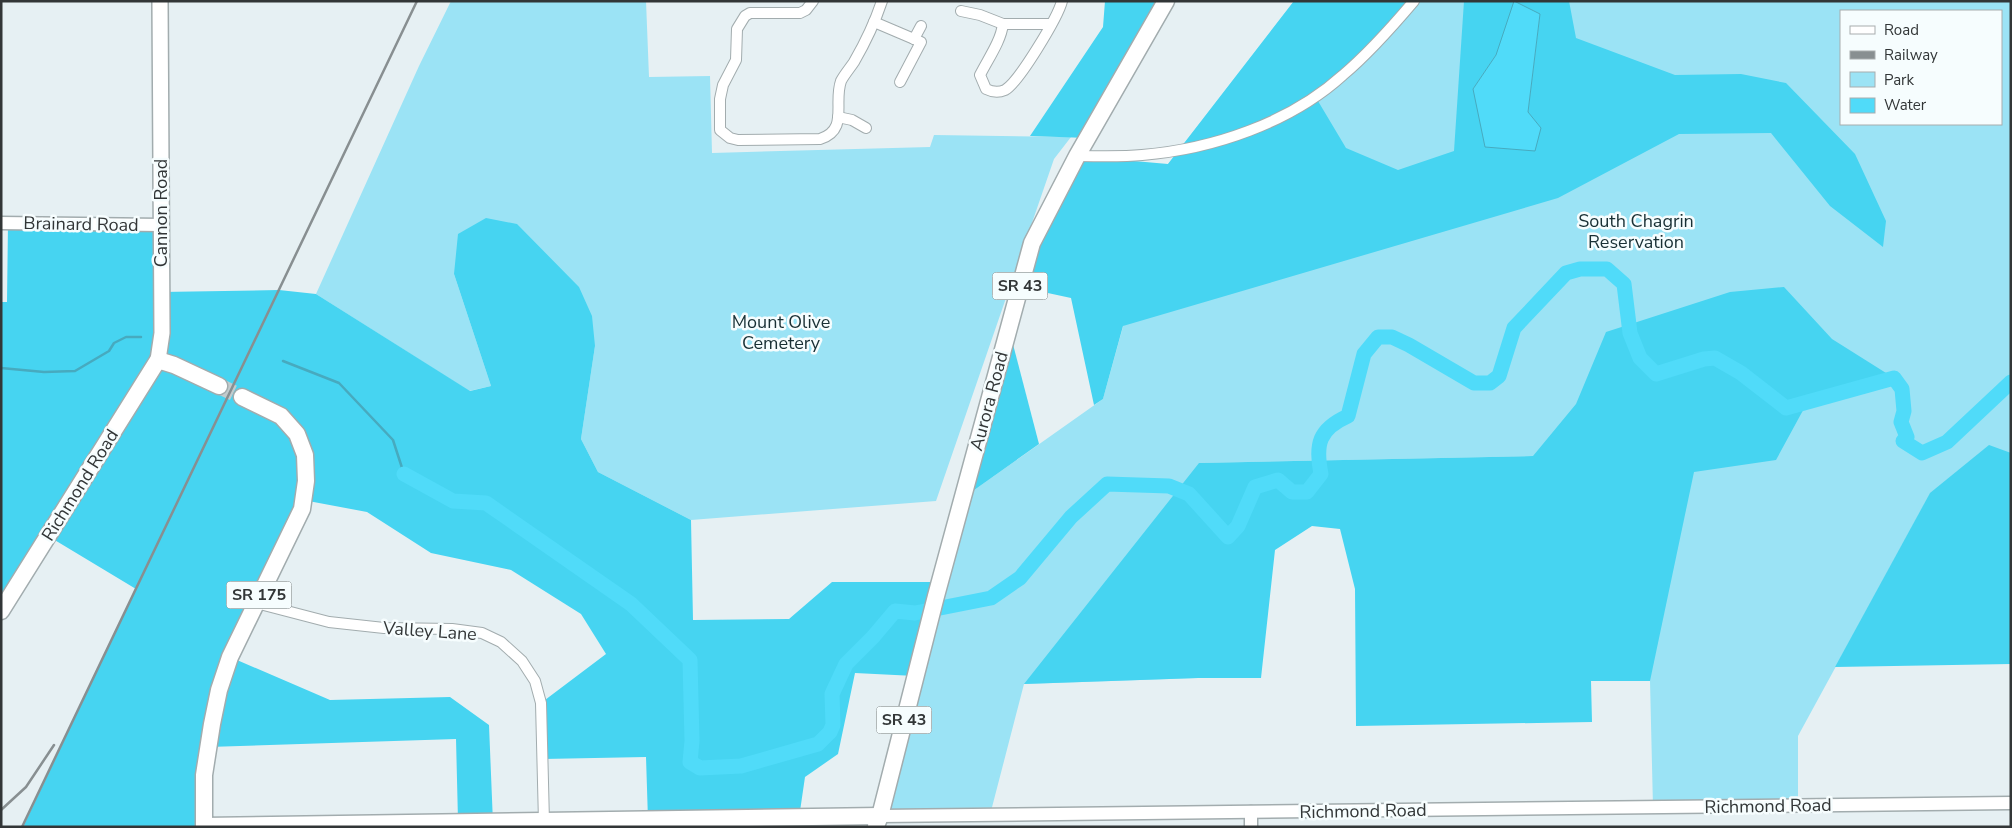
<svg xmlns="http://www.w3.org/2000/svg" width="2012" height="828" font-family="'Nunito Sans',sans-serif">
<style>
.green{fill:#9be3f5;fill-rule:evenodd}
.forest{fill:#46d4f1;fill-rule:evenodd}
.water{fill:#50dbf9;stroke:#47aabf}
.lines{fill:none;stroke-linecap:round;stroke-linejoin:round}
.stream{stroke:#47aabf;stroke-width:2.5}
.river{stroke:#50dbf9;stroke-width:15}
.primary-tunnel{stroke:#c2cbcd;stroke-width:16;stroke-dasharray:16 8;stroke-linecap:butt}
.minor-casing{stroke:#a2acae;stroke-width:12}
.tertiary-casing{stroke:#a2acae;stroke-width:15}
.secondary-casing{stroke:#a2acae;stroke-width:18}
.primary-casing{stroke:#a2acae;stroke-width:19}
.minor{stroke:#fff;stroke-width:10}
.tertiary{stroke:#fff;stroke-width:12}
.secondary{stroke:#fff;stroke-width:15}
.primary{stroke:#fff;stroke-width:16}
.rail{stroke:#888f91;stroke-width:2.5}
.labels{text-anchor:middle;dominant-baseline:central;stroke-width:5;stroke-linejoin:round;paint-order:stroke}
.shield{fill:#f6fdfe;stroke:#6d7273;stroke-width:1}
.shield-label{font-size:16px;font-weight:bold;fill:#323637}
.street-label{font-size:18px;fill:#323637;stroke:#f6fdfe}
.park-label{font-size:18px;fill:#193035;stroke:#f6fdfe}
</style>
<rect width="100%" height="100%" fill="#e6f0f3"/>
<g class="green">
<path d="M451 1H646L649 77 710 76 712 153 930 147 934 135 1071 137 1054 159 936 501 691 520 598 472 581 439 595 346 454 274 491 386 469 391 316 294 419 66Z"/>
<path d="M1294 1H2011V493L1930 494 1798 736V805L1653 807 1650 681H1591L1588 455 1199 463 1198 678 1024 684 990 815 880 816 963 498 1103 399 1168 164ZM1841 11H2001V124H1841Z"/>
</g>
<g class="forest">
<path d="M1105 1H1166L1088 138 1030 136 1103 27Z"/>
<path d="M1294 1H1414L1315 96 1346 148 1398 170 1454 151 1464 1H1569L1576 38 1675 75 1741 74 1786 83 1855 154 1886 221 1883 247 1830 206 1771 133 1679 134 1558 198 1123 326 1103 399 1094 405 1071 298 1020 287 1077 156 1168 164ZM1540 14 1528 112 1540 128 1473 89 1496 55Z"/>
<path d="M486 218 517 224 579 287 592 316 595 346 581 439 598 472 691 520 693 620 789 619 832 582H940L915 676 855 673 838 754 805 777 799 818 648 820 646 757 543 759 541 703 606 654 581 614 511 570 431 553 367 512 303 500 230 657 330 700 450 697 489 725 493 823 458 820 456 739 208 747 204 826 23 827 136 589 48 536 1 611V302H7L8 223 161 225V292L279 290 316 294 470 391 491 386 454 274 458 234Z"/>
<path d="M1784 287 1832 339 1894 378 1807 403 1776 460 1694 472 1650 681H1591L1592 722 1356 726 1355 589 1340 529 1312 526 1275 550 1261 678H1198L1024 684 1199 463 1533 456 1576 404 1606 332 1730 292Z"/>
<path d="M1009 329 1039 444 963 498Z"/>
<path d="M1989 445 2011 453V664L1835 667 1930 493Z"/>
</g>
<path class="water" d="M1514 1 1540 14 1528 112 1541 128 1535 151 1485 147 1473 89 1496 55Z"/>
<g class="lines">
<g class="stream">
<path d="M283 361 339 383 393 440 404 474"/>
<path d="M1 368 44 372 75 371 109 351 114 343 126 337H141"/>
</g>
<path class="river" d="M404 474 453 501 486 503 631 604 690 660 692 741 690 762 700 768 741 766 818 744 830 732 833 725 832 694 846 664 873 637 895 611 915 613 991 598 1020 578 1071 517 1107 484 1169 486 1189 494 1228 537 1238 526 1255 487 1278 480 1292 492H1307L1321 474C1315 444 1319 429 1348 416L1364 354 1378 337H1392L1409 345 1474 383H1490L1499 376 1514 328 1566 273 1580 269H1607L1624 284 1630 333 1640 358 1656 374 1704 359 1715 358 1741 373 1786 408 1894 378 1902 389 1904 411 1901 422 1907 437 1903 441 1922 453 1947 442 2011 382"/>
<path class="primary-tunnel" d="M219 386 242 397"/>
<g class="minor-casing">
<g id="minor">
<path d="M813 1 806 10 800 13H750L745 16 737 29 736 60 723 85 720 99V130L730 138 738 140 820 139C849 130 833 103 841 81 844 75 850 68 854 62 865 43 875 22 882 1"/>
<path d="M961 11 980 15 1003 24H1051"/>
<path d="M874 22 921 42 900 82"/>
<path d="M1003 24C1001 41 988 59 980 75L986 89C992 92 998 93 1005 90 1019 82 1058 17 1062 1"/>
<path d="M914 39 921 26"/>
<path d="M838 117 852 120 866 128"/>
<path d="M1077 156C1099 156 1121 157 1142 155 1213 149 1290 123 1343 75 1369 53 1392 27 1414 1"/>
<path d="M256 603 329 622 384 628 452 629 482 633 501 642 522 661 535 681 541 703 544 822"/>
</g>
</g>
<g class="tertiary-casing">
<g id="tertiary">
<path d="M1 223 161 225"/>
<path d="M1251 812V827"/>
<path d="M880 816 2011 803"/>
</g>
</g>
<g class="secondary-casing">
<path id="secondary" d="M158 360 162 333 160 1"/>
</g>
<g class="primary-casing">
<g id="primary">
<path d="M242 397 281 416 297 434 305 455 306 481 302 509 230 657 219 690 212 724 204 775V826L880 816"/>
<path d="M1 611 158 360 174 365 219 386"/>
<path d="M876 826 880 816 936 596 1032 243 1077 156 1166 1"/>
</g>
</g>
<use href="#minor" class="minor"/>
<use href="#tertiary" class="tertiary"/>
<use href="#secondary" class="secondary"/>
<use href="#primary" class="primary"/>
<g class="rail">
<path d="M1 810 26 787 54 745"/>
<path d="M22 827 417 1"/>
</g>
</g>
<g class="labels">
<g class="shield">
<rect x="992.5" y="272.5" width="55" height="27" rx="4"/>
<rect x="226.5" y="581.5" width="65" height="27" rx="4"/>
<rect x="876.5" y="706.5" width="55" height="27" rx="4"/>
</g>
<g class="shield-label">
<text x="1020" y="286">SR 43</text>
<text x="259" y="595">SR 175</text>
<text x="904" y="720">SR 43</text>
</g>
<g class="street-label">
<text transform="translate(161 213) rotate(-90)">Cannon Road</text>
<text transform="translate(81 224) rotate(1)">Brainard Road</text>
<text transform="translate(989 401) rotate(-75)">Aurora Road</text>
<text transform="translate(80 485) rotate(-58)">Richmond Road</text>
<text transform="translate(430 631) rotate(4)">Valley Lane</text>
<text transform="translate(1768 806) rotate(-1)">Richmond Road</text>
<text transform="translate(1363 811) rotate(-1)">Richmond Road</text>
</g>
<g class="park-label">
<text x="1636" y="221">South Chagrin<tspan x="1636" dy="21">Reservation</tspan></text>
<text x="781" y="322">Mount Olive<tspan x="781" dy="21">Cemetery</tspan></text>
</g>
</g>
<rect width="2012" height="828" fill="none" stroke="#323637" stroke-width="5"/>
<rect x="1840" y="10" width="162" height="115" fill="#f6fdfe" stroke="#a8adae"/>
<rect x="1850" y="26" width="25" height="8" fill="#ffffff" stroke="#a8adae"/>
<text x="1884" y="35" font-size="15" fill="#323637">Road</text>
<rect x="1850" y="51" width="25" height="8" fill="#888f91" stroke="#a8adae"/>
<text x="1884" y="60" font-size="15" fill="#323637">Railway</text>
<rect x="1850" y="72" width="25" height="15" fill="#9be3f5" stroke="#a8adae"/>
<text x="1884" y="85" font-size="15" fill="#323637">Park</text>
<rect x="1850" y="98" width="25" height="15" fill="#50dbf9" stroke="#a8adae"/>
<text x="1884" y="110" font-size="15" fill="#323637">Water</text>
</svg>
